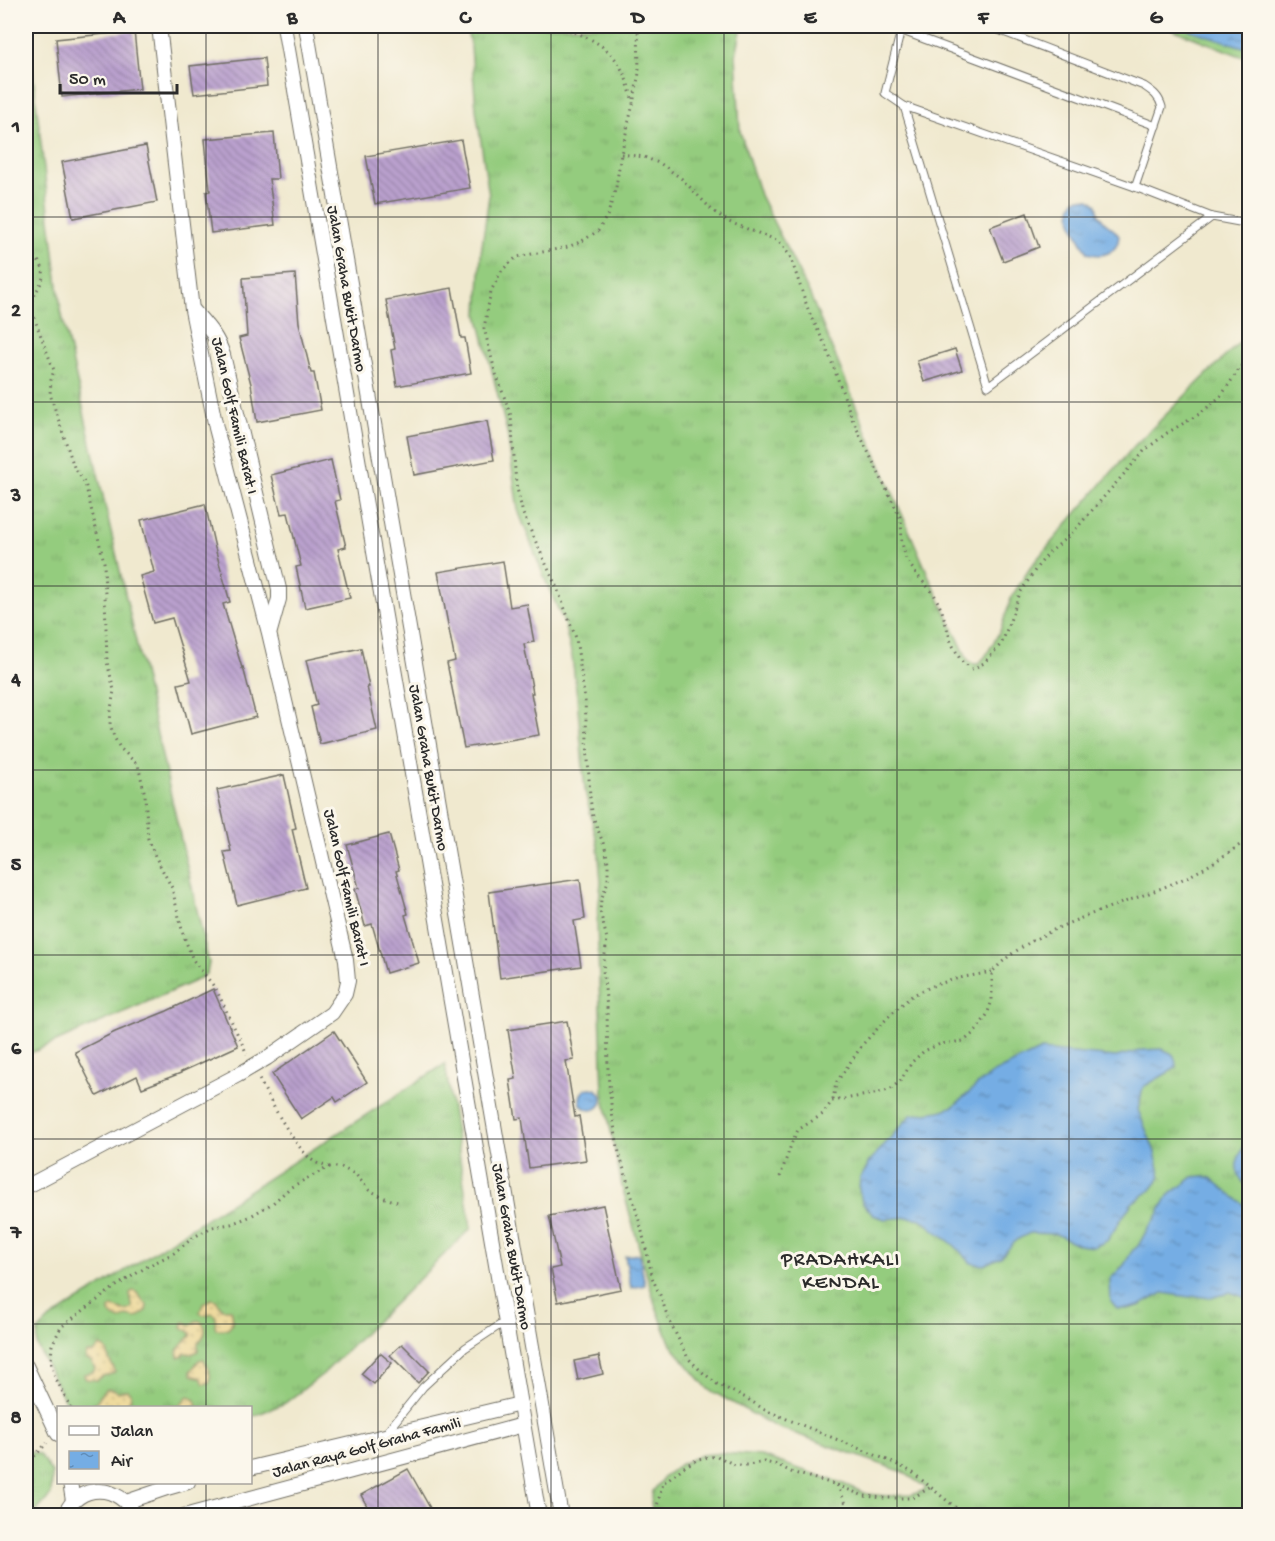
<svg xmlns="http://www.w3.org/2000/svg" width="1275" height="1541" font-family="'Gochi Hand',sans-serif">
<style>
.grass{fill:url(#grass-tufts);stroke:#607c54;stroke-width:1.5}
.sand{fill:url(#sand-dots);stroke:#8c8264;stroke-width:1.5}
.water{fill:url(#water-ripples);stroke:#506c88;stroke-width:1.5}
.building{fill:url(#building-back-hatch)}
.lines{fill:none;stroke-linecap:round;stroke-linejoin:round}
.service-casing{stroke:#706e64;stroke-width:9}
.minor-casing{stroke:#706e64;stroke-width:16}
.path{stroke:#706e64;stroke-width:3;stroke-dasharray:1.5 4.5;stroke-linecap:butt}
.service{stroke:#fff;stroke-width:7}
.minor{stroke:#fff;stroke-width:14}
.grid{fill:none;stroke:#2b2b2b;stroke-width:1.5;stroke-opacity:0.55}
.labels{text-anchor:middle;dominant-baseline:central;stroke-width:6;stroke-linejoin:round;paint-order:stroke}
.street-label{font-size:16px;fill:#2b2b2b;stroke:#fbf7ec}
.quarter-label{font-size:20px;letter-spacing:1.5px;fill:#2b2b2b;stroke:#fbf7ec}
.neatline{fill:none;stroke:#2b2b2b;stroke-width:2}
.grid-label{font-size:20px;text-anchor:middle;font-weight:bold;fill:#2b2b2b}
</style>
<defs>
<pattern id="grass-tufts" width="24" height="20" patternUnits="userSpaceOnUse" patternTransform="scale(1.5)"><rect width="24" height="20" fill="#94cc7e"/><path d="M3 7l-1-3M5 7V3M7 7l1-3M15 17l-1-3M17 17v-4M19 17l1-3" fill="none" stroke="#80af6d"/></pattern>
<pattern id="sand-dots" width="8" height="8" patternUnits="userSpaceOnUse" patternTransform="scale(1.5)"><rect width="8" height="8" fill="#eeda9e"/><path d="M2 2h.1M6 6h.1" fill="none" stroke="#cb8" stroke-width="1.8" stroke-linecap="round"/></pattern>
<pattern id="water-ripples" width="26" height="14" patternUnits="userSpaceOnUse" patternTransform="scale(1.5)"><rect width="26" height="14" fill="#75ade4"/><path d="M2 4q2-2 4 0t4 0M15 11q2-2 4 0t4 0" fill="none" stroke="#608db9"/></pattern>
<pattern id="building-back-hatch" width="6" height="6" patternUnits="userSpaceOnUse" patternTransform="scale(1.5)"><rect width="6" height="6" fill="#baa0ce"/><path d="M-1 5l2 2M0 0l6 6M5-1l2 2" fill="none" stroke="#9783a7"/></pattern>
</defs>
<rect width="100%" height="100%" fill="#fbf7ec"/>
<filter id="ink" filterUnits="userSpaceOnUse"><feTurbulence type="fractalNoise" baseFrequency=".0167" numOctaves="2"/><feDisplacementMap in="SourceGraphic" scale="12" xChannelSelector="R" yChannelSelector="G"/><feConvolveMatrix kernelMatrix="1 2 1 2 8 2 1 2 1" color-interpolation-filters="sRGB"/></filter>
<filter id="wash" filterUnits="userSpaceOnUse"><feTurbulence type="fractalNoise" baseFrequency=".008" numOctaves="4" result="noise"/><feDisplacementMap in="SourceGraphic" scale="24" xChannelSelector="R" yChannelSelector="G"/><feGaussianBlur stdDeviation="1.35" result="paint"/><feColorMatrix in="noise" values="0 0 0 0 0 0 0 0 0 0 0 0 0 0 0 0 0 1.4 0 .05"/><feComposite in="paint" operator="in"/></filter>
<g filter="url(#wash)">
<rect width="100%" height="100%" fill="#f0e9cf"/>
<g class="grass">
<path d="M26 26H27L61 311 209 963 207 973 197 980 26 1055Z"/>
<path d="M466 26H742L736 55 740 131 760 195 810 295 872 445 930 579 968 660 973 664H978L985 657 1000 631 1012 596 1032 565 1135 445 1249 333V1515H653L651 1502 653 1491 664 1477 679 1465 701 1455 723 1453 761 1456 841 1483 867 1494 887 1496 911 1495 922 1491 925 1489V1487L903 1472 774 1426 708 1389 671 1345 655 1304 622 1186 603 1092 597 923 601 882 598 846 585 791 577 697 572 657 564 623 544 577 518 510 507 432 478 315 481 253 489 196 476 109 471 47Z"/>
<path d="M1164 26H1249V59L1238 55Z"/>
<path d="M445 1064 471 1228 323 1374 285 1403 251 1417 250 1408 68 1407 37 1346 38 1331 50 1319Z"/>
<path d="M26 1450 40 1455 52 1473 51 1495 33 1515H26Z"/>
</g>
<g class="sand">
<path d="M133 1291 136 1292 147 1305 146 1311 136 1318 127 1316 120 1320 114 1317 110 1313V1308L113 1307C121 1309 126 1314 132 1308 133 1303 130 1299 130 1293Z"/>
<path d="M211 1299 216 1300 222 1309H231C233 1315 234 1324 228 1329H216L215 1325 216 1317 213 1313 203 1315 200 1312 203 1304Z"/>
<path d="M196 1321H200C209 1328 205 1336 198 1343V1351L192 1354 185 1353 182 1357H178C176 1346 185 1342 191 1336V1333L182 1327 183 1323 184 1322 191 1325Z"/>
<path d="M100 1346C109 1349 107 1352 109 1360 111 1364 114 1366 115 1372L111 1374 102 1376 97 1380 86 1379 84 1376V1374L93 1372 95 1369 91 1361 86 1359V1354L87 1353H94Z"/>
<path d="M204 1359 210 1374V1381L208 1383 204 1384 201 1378 192 1375 191 1371 199 1360Z"/>
<path d="M107 1389H112L118 1392 127 1390 131 1394 130 1401 122 1407H114L110 1404 104 1407H95V1404L101 1394Z"/>
<path d="M188 1396C195 1397 196 1401 197 1407H166L179 1406Z"/>
</g>
<g class="water">
<path d="M1180 26H1249V49L1187 29Z"/>
<path d="M1080 198 1090 199 1097 205 1099 215 1104 222 1114 230 1119 236C1118 253 1103 258 1088 253 1081 239 1061 214 1076 199Z"/>
<path d="M1161 1049C1173 1053 1176 1054 1176 1068L1143 1087 1138 1110 1155 1152 1161 1177 1151 1190 1132 1203 1107 1241 1094 1247 1079 1245 1056 1234 1030 1233 1016 1240 1001 1257 984 1265 971 1263 955 1246 921 1219 908 1217 885 1219 873 1215 862 1202 859 1189 860 1178 867 1168 868 1163 911 1115 940 1111 954 1106 982 1081 995 1072 1041 1050 1116 1057 1143 1050Z"/>
<circle cx="591" cy="1099" r="11"/>
<path d="M1249 1136V1189C1228 1168 1238 1158 1249 1136Z"/>
<path d="M1203 1176 1211 1178 1230 1194 1246 1206 1249 1210V1299L1230 1292 1224 1295H1217L1209 1298 1197 1296 1189 1297 1163 1293 1139 1306 1127 1309H1117L1111 1302 1110 1279 1124 1265 1132 1251 1138 1246 1148 1228 1155 1220 1168 1196 1193 1177Z"/>
<path d="M639 1254 645 1285 631 1288 625 1256Z"/>
</g>
<g id="blocks">
<g class="building">
<path d="M134 31 140 89 62 97 56 39Z"/>
<path d="M264 58 267 86 194 94 190 66Z"/>
<path d="M274 133 278 179H269L275 225 211 233 206 192 210 191 205 139Z"/>
<path d="M461 140 470 188 375 204 366 156Z"/>
<path d="M146 146 157 202 73 218 62 162Z"/>
<path d="M1027 213 1039 247 1003 261 990 227Z"/>
<path d="M295 274 299 323 311 373H314L321 410 257 422 251 384 239 338 247 336 243 278Z"/>
<path d="M452 288 461 338H465L471 373 397 386 391 350 395 349 386 300Z"/>
<path d="M955 349 962 370 924 382 917 361Z"/>
<path d="M487 421 494 460 414 475 407 436Z"/>
<path d="M331 460 340 500 335 501 346 547 338 549 350 598 305 608 296 567 301 566 288 513 281 514 271 475Z"/>
<path d="M205 504 215 548 230 602 223 604 242 668 243 667 256 717 191 734 178 684 191 681 172 618 153 623 140 576 154 572 141 520Z"/>
<path d="M503 561 510 607 527 604 534 642 524 644 533 693H531L539 735 464 748 447 663 455 661 438 572Z"/>
<path d="M361 648 369 687H367L377 730 320 744 311 707 317 705 306 660Z"/>
<path d="M284 775 296 828 292 829 306 888 237 905 224 852 231 851 217 790Z"/>
<path d="M389 834 399 870 396 871 408 914 405 915 419 963 386 973 372 924 365 926 355 889 359 888 347 845Z"/>
<path d="M580 879 585 919 574 921 581 966 500 978 489 892Z"/>
<path d="M213 989 238 1046 181 1072V1073L142 1088 137 1076 97 1096 75 1052 115 1032 167 1011Z"/>
<path d="M567 1021 574 1060 566 1061 575 1117 579 1116 586 1160 529 1168 522 1118 516 1119 510 1080 516 1079 508 1030Z"/>
<path d="M334 1031 367 1082 337 1102 334 1097 301 1119 272 1074Z"/>
<path d="M603 1205 621 1289 558 1302 551 1269 560 1267 549 1216Z"/>
<path d="M402 1344 429 1371 418 1383 390 1355Z"/>
<path d="M380 1353 392 1363 374 1384 361 1374Z"/>
<path d="M599 1356 603 1374 578 1380 574 1361Z"/>
<path d="M408 1469 434 1515H372L361 1495Z"/>
</g>
</g>
</g>
<g filter="url(#ink)">
<use href="#blocks" fill-opacity="0" stroke="#706e64" stroke-width="1.5"/>
<g class="lines">
<g class="service-casing">
<g id="service">
<path d="M902 26 885 93 904 106"/>
<path d="M988 26 1144 86C1153 92 1159 96 1162 107L1135 187"/>
<path d="M900 30 1156 126"/>
<path d="M1212 217 988 386 904 106 1135 187 1212 217 1250 224"/>
<path d="M386 1433 423 1387 465 1348 506 1321"/>
</g>
</g>
<g class="minor-casing">
<g id="minor">
<path d="M284 26 539 1516"/>
<path d="M306 26 561 1516"/>
<path d="M194 311C207 326 217 336 223 355L279 589V599L270 631"/>
<path d="M26 1187 238 1075 267 1058 332 1013 345 994 348 981 346 960 269 633 216 428 192 310 159 26"/>
<path d="M26 1366 58 1434"/>
<path d="M250 1468 520 1404"/>
<path d="M70 1482 73 1501"/>
<path d="M126 1502 167 1488 188 1482"/>
<path d="M64 1516C78 1482 120 1483 135 1516"/>
<path d="M184 1516 523 1425"/>
</g>
</g>
<g class="path">
<path d="M558 26C604 42 622 53 633 103"/>
<path d="M638 26 639 73 633 104 621 154 616 187 608 214 598 231 582 241 568 247 517 257 502 270 491 291 484 328 495 371 511 416 516 484 523 514 557 588 576 638 585 701 590 798 593 817 605 848 608 862V881L601 900 600 911 607 939 603 970 607 1008 608 1074 612 1113 619 1153 641 1227 653 1280 661 1297 668 1318 688 1358 701 1371 717 1384 746 1398 765 1410 892 1462 912 1472 961 1512 968 1516"/>
<path d="M621 154 644 157 661 164 682 179 713 211 729 222 779 241 790 256 809 312 827 349 853 421 901 519 902 543 906 559 917 575 934 594 942 611 951 642 961 661 972 669 984 663 1002 643 1020 593 1037 567 1049 553 1074 531 1145 450 1167 433 1201 413 1221 396 1250 353"/>
<path d="M26 248C32 252 37 259 41 265 50 281 30 292 32 308 32 314 36 321 37 326 43 341 48 355 54 370L51 380 50 394 74 467 85 483 104 562 107 662 114 690 111 709 110 724 114 737 120 748 138 765 145 795 148 839 155 856 172 888 183 934 193 960 216 989 247 1054"/>
<path d="M833 1100 836 1083 863 1044 892 1013 913 995 935 985 959 978 992 972"/>
<path d="M329 1167H341L356 1175 369 1190 385 1198 401 1203"/>
<path d="M780 1177 792 1142 798 1130 823 1114 832 1101 879 1093 891 1089 901 1080 912 1062 924 1051 940 1044 964 1041 976 1031 987 1015 992 1000V972C999 965 1007 957 1016 951 1067 917 1128 904 1183 879 1207 868 1228 853 1250 838"/>
<path d="M71 1408 54 1375 51 1361 52 1345 61 1327 115 1287 148 1266 174 1253 194 1237 212 1227 231 1224 249 1217 273 1203 291 1187 329 1167C325 1165 319 1165 315 1162 297 1152 269 1099 259 1079"/>
<path d="M26 1465 47 1443"/>
<path d="M837 1485 852 1516"/>
<path d="M656 1516V1510L663 1483 684 1467 698 1459 717 1456 735 1465H748L764 1462 778 1465 791 1472 837 1485 864 1496 884 1498H912L931 1487"/>
</g>
<use href="#service" class="service"/>
<use href="#minor" class="minor"/>
</g>
</g>
<path class="grid" d="M206 26V1408M378 26V1516M551 26V1516M724 26V1516M897 26V1516M1069 26V1516M26 217H1250M26 402H1250M26 586H1250M26 770H1250M26 955H1250M26 1139H1250M26 1324H1250M206 1482V1516"/>
<g class="labels">
<g class="street-label">
<text transform="translate(345 289) rotate(80)">Jalan Graha Bukit Darmo</text>
<text transform="translate(233 416) rotate(77)">Jalan Golf Famili Barat I</text>
<text transform="translate(427 768) rotate(80)">Jalan Graha Bukit Darmo</text>
<text transform="translate(345 888) rotate(77)">Jalan Golf Famili Barat I</text>
<text transform="translate(510 1247) rotate(80)">Jalan Graha Bukit Darmo</text>
<text transform="translate(367 1449) rotate(-15)">Jalan Raya Golf Graha Famili</text>
</g>
<g class="quarter-label">
<text x="841" y="1261">PRADAHKALI<tspan x="841" dy="23">KENDAL</tspan></text>
</g>
</g>
<rect width="1275" height="1541" fill="none" stroke="#fbf7ec" stroke-width="66"/>
<rect x="57" y="1406" width="195" height="78" fill="#fbf7ec" stroke="#a8a59f" stroke-width="1.5"/>
<rect x="69" y="1426" width="30" height="9" fill="#ffffff" stroke="#a8a59f" stroke-width="1.5"/>
<text x="111" y="1436" font-size="18" fill="#2b2b2b">Jalan</text>
<rect x="69" y="1451" width="30" height="18" fill="url(#water-ripples)" stroke="#a8a59f" stroke-width="1.5"/>
<text x="111" y="1466" font-size="18" fill="#2b2b2b">Air</text>
<path d="M60 84v9h117v-9" fill="none" stroke="#2b2b2b" stroke-width="3"/>
<text x="69" y="84" font-size="18" fill="#2b2b2b" stroke="#fbf7ec" stroke-width="4.5" paint-order="stroke">50 m</text>
<rect x="33" y="33" width="1209" height="1475" class="neatline"/>
<g class="grid-label">
<text x="119" y="23">A</text>
<text x="292" y="23">B</text>
<text x="465" y="23">C</text>
<text x="638" y="23">D</text>
<text x="810" y="23">E</text>
<text x="983" y="23">F</text>
<text x="1156" y="23">G</text>
<text x="16" y="132">1</text>
<text x="16" y="316">2</text>
<text x="16" y="501">3</text>
<text x="16" y="685">4</text>
<text x="16" y="870">5</text>
<text x="16" y="1054">6</text>
<text x="16" y="1238">7</text>
<text x="16" y="1423">8</text>
</g>
</svg>
